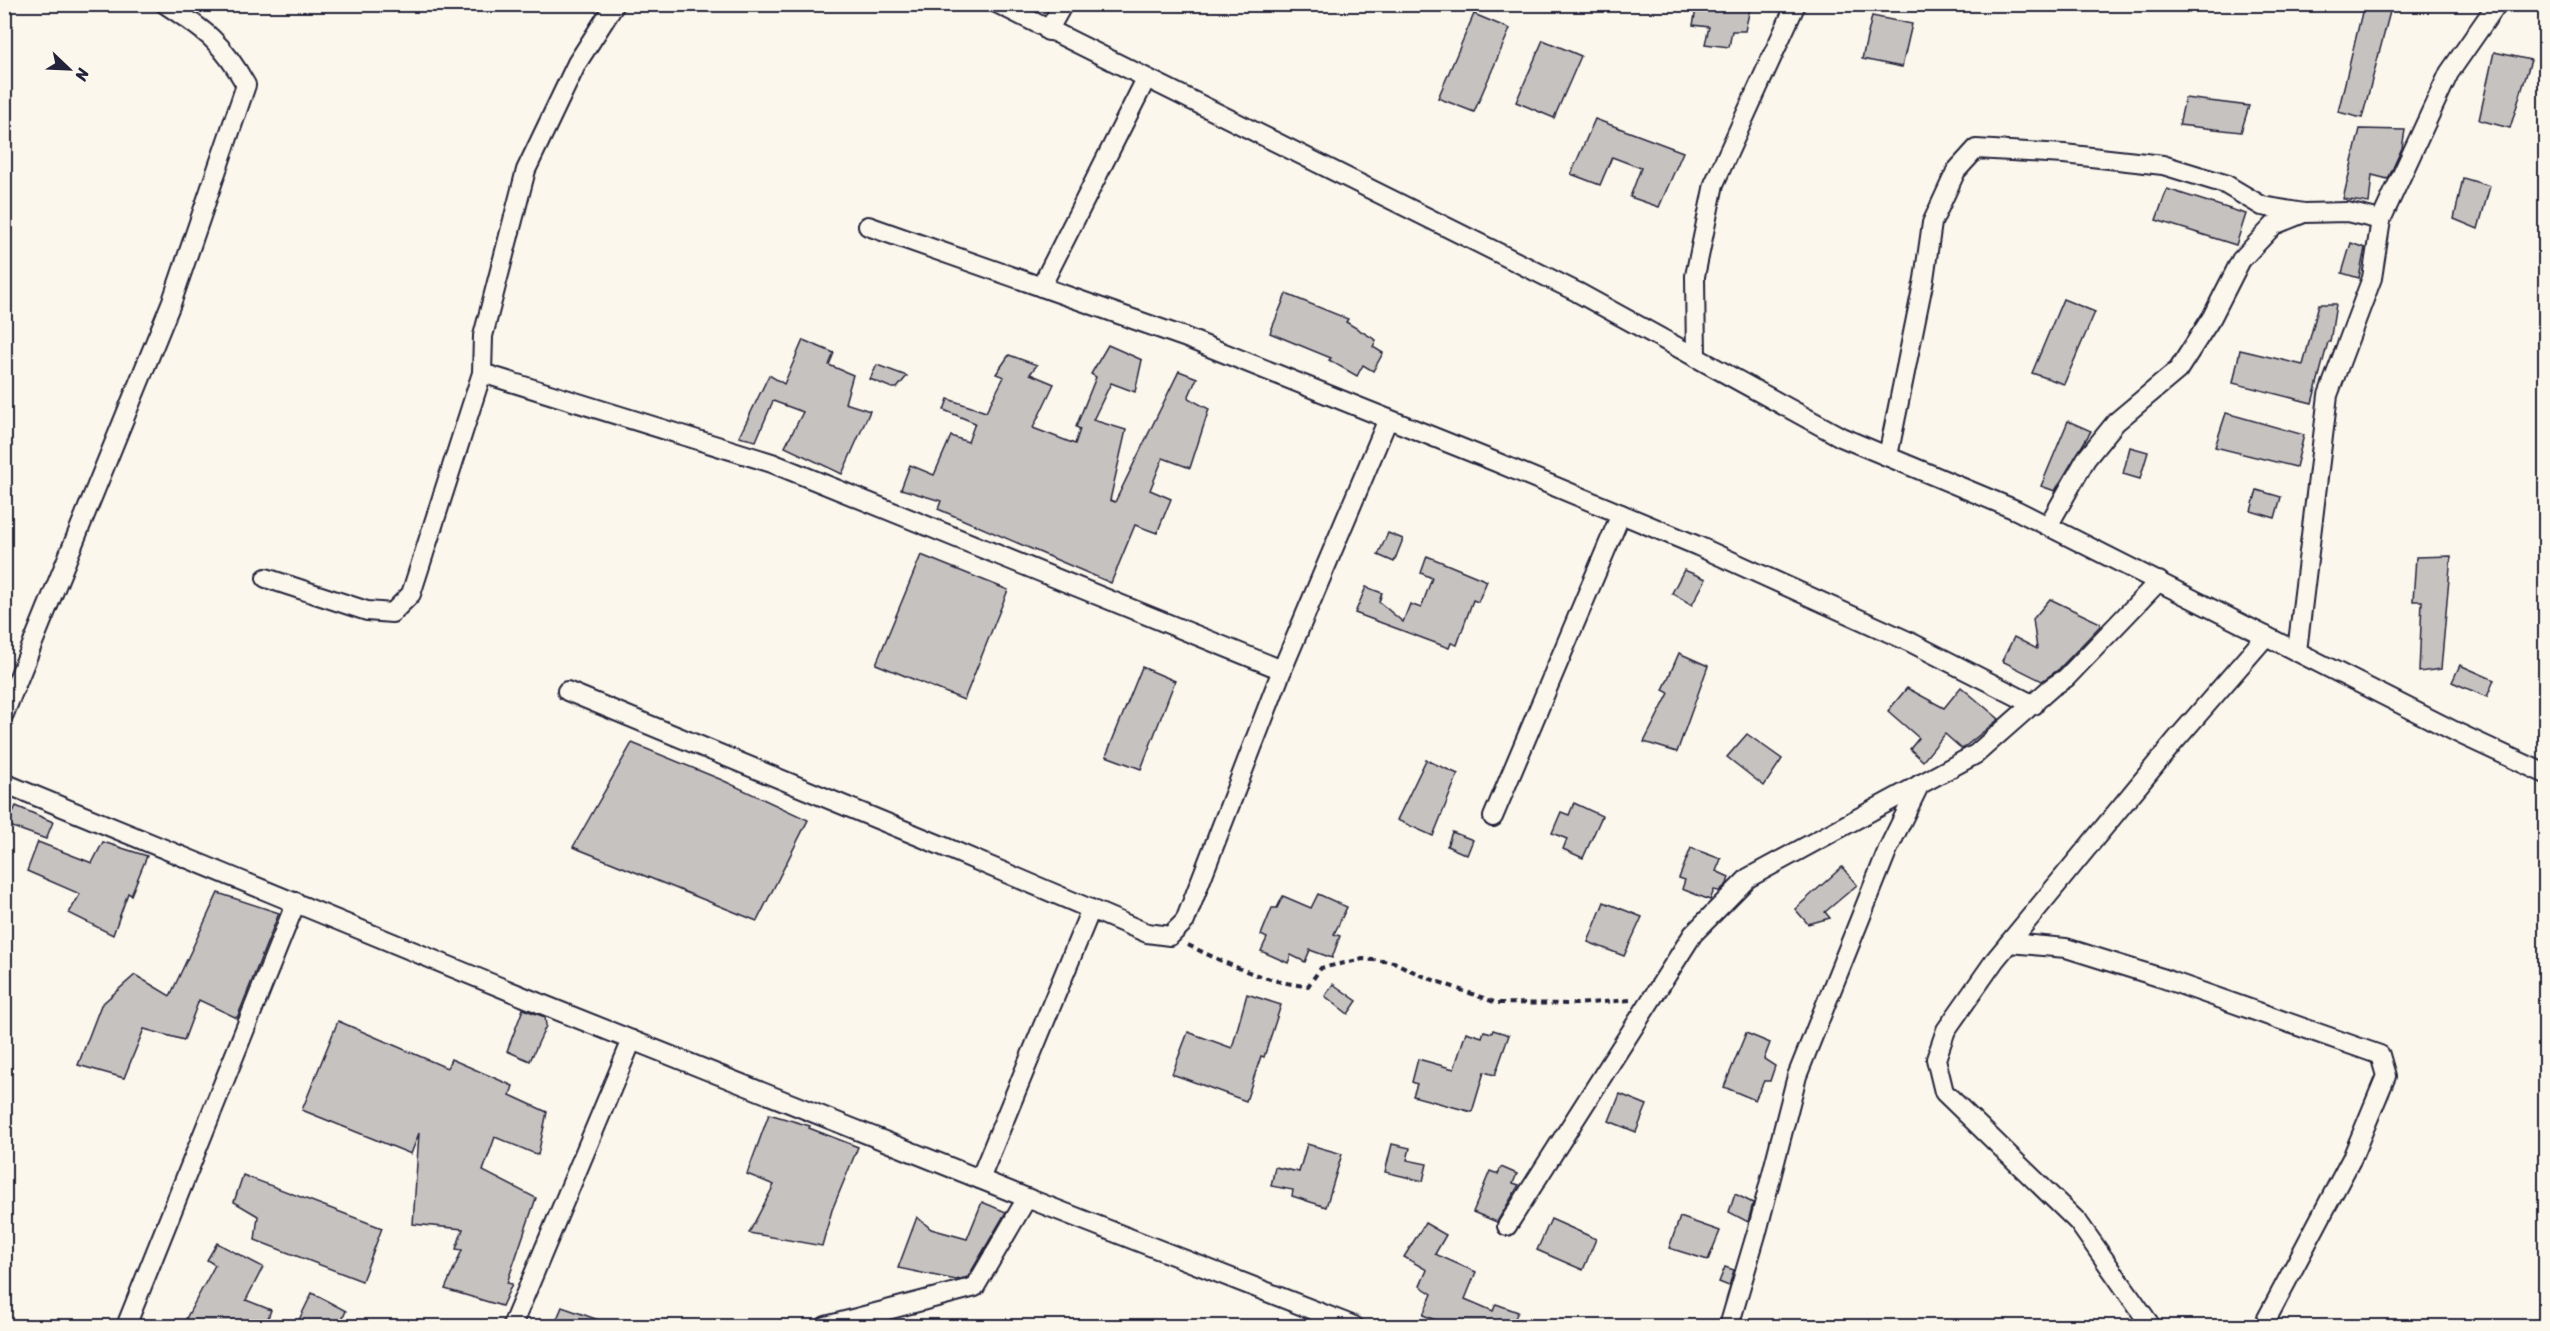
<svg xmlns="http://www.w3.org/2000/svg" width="2550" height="1331" font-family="Sriracha,sans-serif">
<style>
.building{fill:#c6c2c0;stroke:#22223b;stroke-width:1.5}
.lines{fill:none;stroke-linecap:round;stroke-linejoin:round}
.street-casing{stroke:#22223b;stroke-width:22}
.path{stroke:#22223b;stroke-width:4;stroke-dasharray:6 4.5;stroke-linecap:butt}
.street{stroke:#fbf7ec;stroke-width:18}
</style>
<rect width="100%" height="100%" fill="#fbf7ec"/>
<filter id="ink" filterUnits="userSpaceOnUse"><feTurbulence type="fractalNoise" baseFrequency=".0167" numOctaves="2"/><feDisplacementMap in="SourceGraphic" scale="12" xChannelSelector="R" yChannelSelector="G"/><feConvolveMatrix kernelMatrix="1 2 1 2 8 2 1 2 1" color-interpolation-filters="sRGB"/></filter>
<g filter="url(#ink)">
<g class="building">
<path d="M1697 4H1751L1745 31H1732L1729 47 1705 44 1709 27 1693 25Z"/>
<path d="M2364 4H2392L2362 118 2338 112Z"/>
<path d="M1474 14 1510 29 1474 112 1438 98Z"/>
<path d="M1872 16 1912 24 1902 67 1862 59Z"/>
<path d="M1543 40 1581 56 1554 118 1516 102Z"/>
<path d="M2494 52 2531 60 2510 128 2479 120Z"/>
<path d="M2185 98 2249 106 2241 132 2179 125Z"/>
<path d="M1595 119 1683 152 1659 207 1630 197 1641 168 1612 157 1600 185 1571 174Z"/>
<path d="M2360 129 2405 130 2402 148 2388 179 2372 175 2369 203 2343 199Z"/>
<path d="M2463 178 2490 186 2478 229 2454 219Z"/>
<path d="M2167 189 2246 214 2236 245 2156 220Z"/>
<path d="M2351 243 2365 248 2359 278 2342 273Z"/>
<path d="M1286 294 1348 319 1346 322 1376 340 1373 347 1383 353 1373 371 1363 365 1357 376 1329 360 1331 358 1270 333Z"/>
<path d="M2063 299 2095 312 2064 384 2032 373Z"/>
<path d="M2319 304H2336L2330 342H2328L2312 403 2233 383 2240 350 2303 365Z"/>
<path d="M803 340 834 353 829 365 853 375 845 403 870 411 842 474 785 447 803 412 773 401 756 441 739 437 769 375 784 384Z"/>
<path d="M1108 345 1142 360 1135 392 1111 383 1093 420 1126 430 1110 500 1115 502 1179 371 1197 378 1188 398 1209 409 1190 468 1163 458 1150 490 1171 499 1157 533 1135 525 1111 583 938 509 941 501 901 489 910 465 934 475 951 436 968 442 975 423 944 410 948 399 986 412 1004 377 996 374 1009 355 1037 365 1030 374 1054 384 1033 428 1075 444 1080 429 1076 427 1096 377 1091 374Z"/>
<path d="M877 365 907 376 897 388H892L870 379Z"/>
<path d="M2226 413 2304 435 2296 467 2215 447Z"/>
<path d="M2068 421 2091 431 2055 491 2041 486Z"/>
<path d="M2130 447 2148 452 2140 479 2123 474Z"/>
<path d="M2257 490 2281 497 2275 518 2251 511Z"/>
<path d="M1388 533 1403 539 1394 562 1378 555Z"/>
<path d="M921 555 1008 590 964 700 876 664Z"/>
<path d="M1427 556 1487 581 1478 602 1473 600 1457 645 1451 643 1449 648 1355 613 1366 587 1382 593 1379 602 1403 622 1410 604 1421 608 1432 578 1421 573Z"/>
<path d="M2451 556 2441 669 2419 672 2422 601H2413L2416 557Z"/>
<path d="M1684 570 1706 579 1692 605 1672 593Z"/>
<path d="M2050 599 2100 623V626L2059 669 2042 681 2002 661 2014 637 2037 649 2033 619Z"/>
<path d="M1679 653 1708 666 1677 752 1644 742 1669 693 1663 690Z"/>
<path d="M2460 665 2494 680 2487 697 2452 682Z"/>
<path d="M1142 667 1175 681 1141 769 1106 756Z"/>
<path d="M1961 687 1999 719 1962 749 1945 734 1923 761 1910 749 1919 738 1888 711 1907 688 1944 708Z"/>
<path d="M1747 734 1782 759 1764 786 1727 757Z"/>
<path d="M632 743 722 780 808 820 757 921 573 847Z"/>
<path d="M1426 760 1458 774 1433 836 1397 820Z"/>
<path d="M1574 803 1602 816 1583 858 1563 849 1567 839 1552 833 1561 812 1569 815Z"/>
<path d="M16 806 53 822 46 839 7 825Z"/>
<path d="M1452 832 1473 840 1467 855 1447 846Z"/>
<path d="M38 842 92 863 103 842 147 856 131 895 128 893 113 935 69 913 80 894 27 871Z"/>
<path d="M1691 848 1721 859 1716 871 1729 877 1727 884 1719 891 1714 890 1710 900 1682 889 1685 880 1679 878Z"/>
<path d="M1842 867 1857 885 1825 912 1830 918 1808 924 1795 909Z"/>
<path d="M218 893 279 913 237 1018 199 1000 184 1040 144 1029 124 1078 78 1065 101 1005 135 975 170 996Z"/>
<path d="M1318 894 1347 907 1334 934 1340 936 1332 958 1310 950 1305 962 1291 955 1288 963 1261 951 1267 938 1261 935 1272 908H1277L1283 896 1311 908Z"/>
<path d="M1604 902 1642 917 1624 956 1588 942Z"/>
<path d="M1333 984 1357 1001 1348 1014 1325 996Z"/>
<path d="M1247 994 1281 1005 1264 1057 1261 1056 1246 1101 1172 1074 1188 1032 1232 1048Z"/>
<path d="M523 1009 545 1017 546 1026 530 1061 507 1051Z"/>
<path d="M338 1021 447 1068 451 1059 513 1086 510 1095 547 1112 538 1155 495 1137 483 1171 536 1198 507 1283 512 1284 502 1306 445 1289 462 1250 456 1249 463 1229 413 1224 419 1133 411 1154 302 1110Z"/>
<path d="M1493 1030 1509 1035 1495 1075 1484 1072 1472 1112 1413 1096 1417 1084 1412 1082 1418 1059 1454 1069 1466 1032 1482 1037 1484 1031 1492 1033Z"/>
<path d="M1746 1033 1770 1043 1764 1059 1775 1066 1770 1081H1764L1755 1100 1724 1087Z"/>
<path d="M1620 1094 1647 1105 1636 1132 1609 1121Z"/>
<path d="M769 1114 810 1126 809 1128 858 1147 832 1210 822 1246 749 1233 774 1185 747 1174Z"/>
<path d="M1307 1144 1342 1154 1326 1207 1292 1196 1293 1190 1271 1186 1275 1167 1299 1172Z"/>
<path d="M1392 1144 1410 1148 1407 1160 1427 1164 1423 1181 1385 1172Z"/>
<path d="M1501 1167 1517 1174 1513 1183 1519 1185 1497 1222 1473 1212 1490 1171 1498 1174Z"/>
<path d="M243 1175 382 1228 362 1281 255 1240 258 1216 234 1202Z"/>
<path d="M1735 1194 1753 1203 1748 1222 1729 1212Z"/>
<path d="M982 1202 1006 1212 968 1277 956 1280 898 1268 917 1217 931 1229 967 1239Z"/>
<path d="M1680 1217 1720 1231 1708 1260 1669 1248Z"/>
<path d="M1551 1219 1596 1239 1583 1270 1537 1250Z"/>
<path d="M1425 1223 1446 1235 1435 1254 1476 1272 1465 1299 1493 1311 1496 1304 1518 1312 1514 1320 1529 1326H1450L1423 1315 1432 1294 1420 1286 1427 1270 1404 1257Z"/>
<path d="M217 1243 263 1267 246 1300 271 1310 265 1326H182L215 1265 207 1260Z"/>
<path d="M1725 1267 1734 1270 1729 1286 1719 1282Z"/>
<path d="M312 1293 346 1311 339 1326H296Z"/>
<path d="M562 1307 610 1324V1326H554Z"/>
</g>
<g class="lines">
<g class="street-casing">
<g id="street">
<path d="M998 4 1577 292 1841 437 2016 510 2460 734 2546 774"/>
<path d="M1048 31 1063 4"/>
<path d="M868 226 1184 337 1496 462 1698 546 1910 642 2034 705"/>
<path d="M1041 287 1146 79"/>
<path d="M1696 358 1695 276 1714 184 1796 4"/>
<path d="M482 373 772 463 1282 670"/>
<path d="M1888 456 1924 279 1932 223 1956 171 1976 149 2064 154 2163 165 2225 184 2262 206 2304 213"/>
<path d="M2048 526 2086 459 2116 422 2178 370 2212 317 2241 260 2274 225 2304 213 2347 212 2381 220"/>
<path d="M266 578 367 611 392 613 411 594 482 373 483 336 526 170 577 63 615 4"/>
<path d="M2297 651 2328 395 2372 278 2381 220 2449 73 2497 4"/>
<path d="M567 691 940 845 1147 933 1170 936 1185 921 1282 670 1388 419"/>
<path d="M4 714 172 301 246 85C222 42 206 31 165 4"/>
<path d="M4 783 529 999 1027 1198"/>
<path d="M1493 817 1621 514"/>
<path d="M2009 943 2066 948 2162 978 2380 1055 2386 1076 2352 1158 2263 1326"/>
<path d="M980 1179 1091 909"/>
<path d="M1507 1226 1693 934 1748 878 1976 754 2052 687 2066 678 2159 581"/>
<path d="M126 1326 296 902"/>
<path d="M512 1326 632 1040"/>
<path d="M826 1326 975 1287 1027 1198 1354 1326"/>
<path d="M1729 1326 1758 1228 1797 1076 1888 849 1920 784"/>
<path d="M2151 1326 2078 1222 1944 1092 1936 1059 1946 1030 1995 960 2175 741 2266 636"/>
</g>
</g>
<path class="path" d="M1188 945C1225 963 1266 983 1308 986L1321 968 1363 959 1394 962 1420 975 1497 1003 1576 1004 1631 1000"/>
<use href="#street" class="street"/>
</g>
</g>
<rect width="2550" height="1331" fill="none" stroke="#fbf7ec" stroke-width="24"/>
<rect x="12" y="12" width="2526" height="1307" fill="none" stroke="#22223b" stroke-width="2" filter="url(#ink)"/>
<g transform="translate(69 69) rotate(113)" stroke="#fbf7ec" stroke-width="4.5" paint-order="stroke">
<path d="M0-4.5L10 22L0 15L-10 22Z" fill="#22223b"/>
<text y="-9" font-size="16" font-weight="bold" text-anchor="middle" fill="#22223b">N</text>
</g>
</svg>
